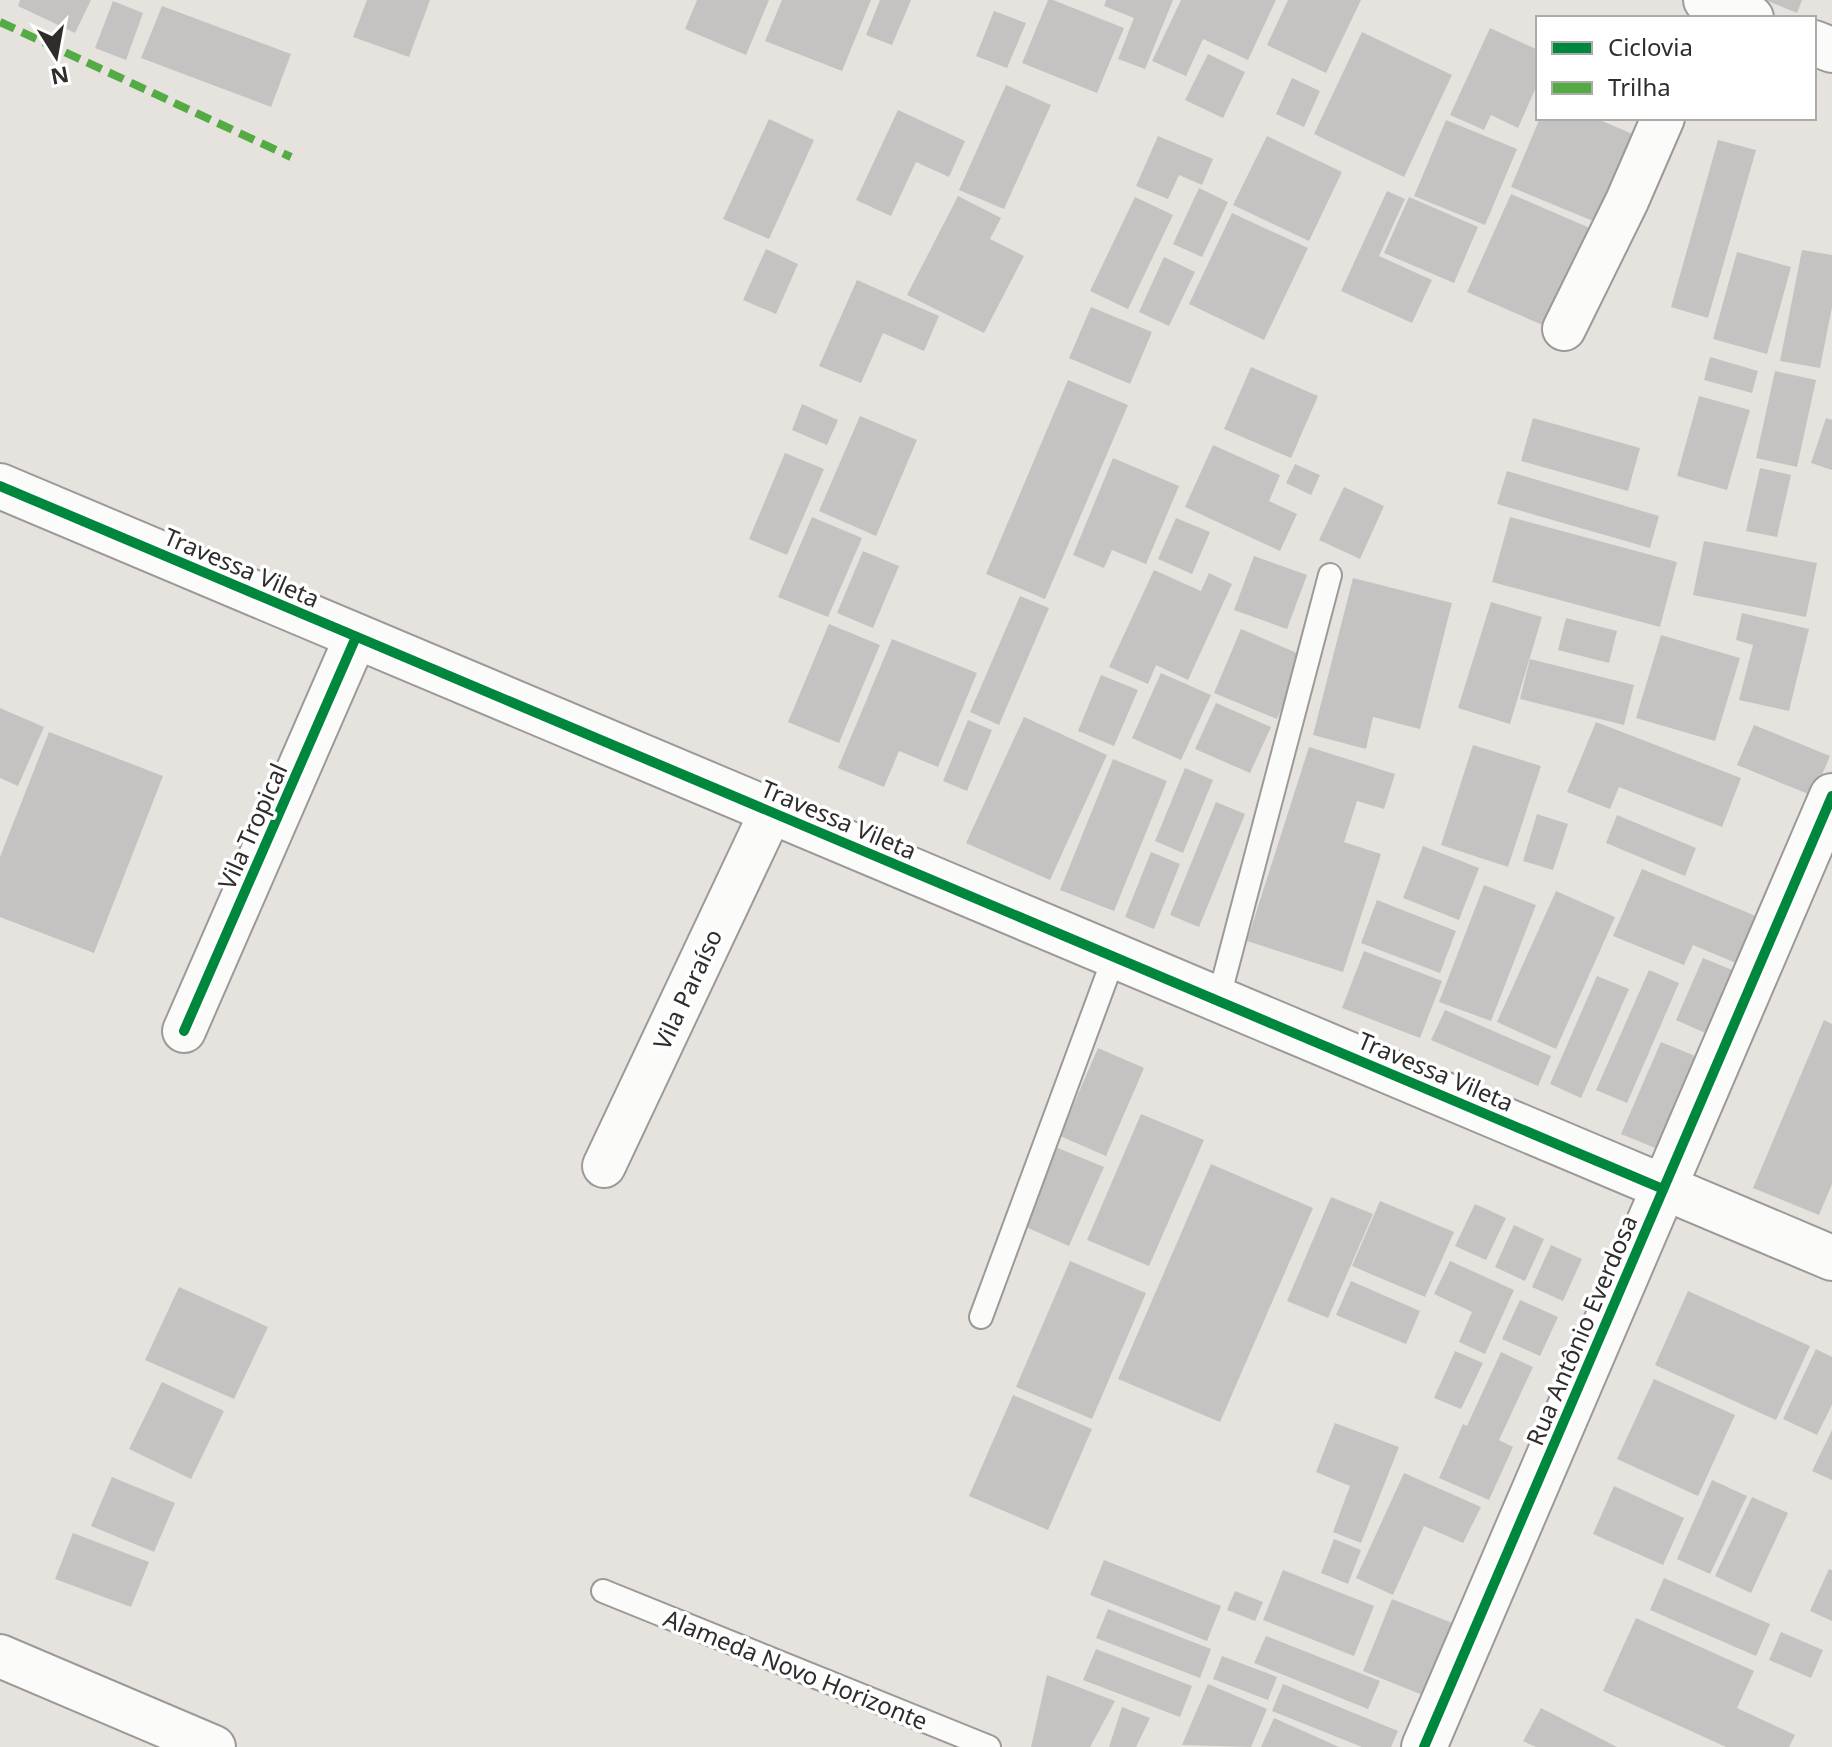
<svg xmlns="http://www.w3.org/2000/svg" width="1832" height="1747" font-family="'Noto Sans',sans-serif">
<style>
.building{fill:#c4c3c2}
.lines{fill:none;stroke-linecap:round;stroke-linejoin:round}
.service-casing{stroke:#9c9a98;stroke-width:26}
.minor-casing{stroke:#9c9a98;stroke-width:46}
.tertiary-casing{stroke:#9c9a98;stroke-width:48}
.service{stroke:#fbfbfa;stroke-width:22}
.minor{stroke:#fbfbfa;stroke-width:42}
.tertiary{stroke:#fbfbfa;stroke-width:44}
.quiet{stroke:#54ab44;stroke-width:8;stroke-dasharray:16 8;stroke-linecap:butt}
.cycleway-casing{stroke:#fff;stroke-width:15}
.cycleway{stroke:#00873e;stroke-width:10}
.labels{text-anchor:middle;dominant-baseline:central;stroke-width:7;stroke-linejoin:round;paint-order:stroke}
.street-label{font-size:24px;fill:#2f2d2b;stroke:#fff}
</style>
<rect width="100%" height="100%" fill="#e6e3df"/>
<g class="building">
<path d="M20 0H91L75 33 18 6Z"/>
<path d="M367 0H430L409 57 353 37Z"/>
<path d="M697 0H769L746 55 685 29Z"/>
<path d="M782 0H871L842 71 765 41Z"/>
<path d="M880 0H911L892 45 866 35Z"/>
<path d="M1048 0H1053L1124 28 1097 93 1022 63Z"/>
<path d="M1106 0H1173L1145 69 1118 59 1134 18 1104 6Z"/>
<path d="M1181 0H1276L1248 60 1203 39 1186 76 1152 61Z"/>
<path d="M1288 0H1361L1326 73 1267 45Z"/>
<path d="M1765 0H1802L1797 13Z"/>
<path d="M113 1 143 13 126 60 95 48Z"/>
<path d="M162 6 291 54 271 107 141 58Z"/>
<path d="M994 11 1026 23 1007 68 976 56Z"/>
<path d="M1490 28 1538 50V83L1518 128 1491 115 1484 130 1450 115Z"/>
<path d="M1362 32 1452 75 1404 177 1314 134Z"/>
<path d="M1208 54 1245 72 1223 118 1185 100Z"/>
<path d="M1292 78 1320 91 1304 127 1276 114Z"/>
<path d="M1006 85 1051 105 1004 209 959 190Z"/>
<path d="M898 110 965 141 949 177 916 162 891 216 856 200Z"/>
<path d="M1540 118H1595L1642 138 1605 226 1511 187Z"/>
<path d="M769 119 814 140 769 239 723 219Z"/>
<path d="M1446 120 1517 149 1485 225 1414 196Z"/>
<path d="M1158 136 1213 159 1202 185 1179 175 1168 199 1136 186Z"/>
<path d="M1267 136 1342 172 1309 241 1233 205Z"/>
<path d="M1718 140 1756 150 1708 318 1671 307Z"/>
<path d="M1199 188 1228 202 1202 257 1173 244Z"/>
<path d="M1387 191 1405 199 1379 256 1432 280 1412 323 1341 291Z"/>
<path d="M1511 194 1599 232 1556 331 1467 292Z"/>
<path d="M958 196 1001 218 990 239 1024 256 984 333 907 295Z"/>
<path d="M1135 197 1173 215 1128 309 1090 291Z"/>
<path d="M1409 197 1478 227 1454 283 1384 253Z"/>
<path d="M1232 213 1308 248 1264 340 1189 304Z"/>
<path d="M766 249 798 264 776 314 743 300Z"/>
<path d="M1802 250 1832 255V307L1820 368 1780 361Z"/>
<path d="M1737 252 1791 267 1767 354 1713 339Z"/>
<path d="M1164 257 1195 272 1169 326 1139 312Z"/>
<path d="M857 280 939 316 924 351 883 333 861 383 819 366Z"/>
<path d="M1091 307 1152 332 1130 384 1069 358Z"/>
<path d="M1710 357 1758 371 1752 393 1704 380Z"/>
<path d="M1251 367 1318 396 1291 458 1224 429Z"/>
<path d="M1775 371 1816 380 1797 467 1756 458Z"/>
<path d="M1068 380 1128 405 1045 599 986 574Z"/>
<path d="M1699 396 1750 410 1727 490 1677 476Z"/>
<path d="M802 404 838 420 827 445 792 430Z"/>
<path d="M860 416 917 440 876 536 819 511Z"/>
<path d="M1533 418 1640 448 1628 491 1521 461Z"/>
<path d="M1826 418 1832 420V470L1811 463Z"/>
<path d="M1213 445 1280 475 1269 501 1297 514 1280 551 1185 507Z"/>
<path d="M785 453 824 469 787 555 749 539Z"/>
<path d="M1113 458 1179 486 1146 564 1112 550 1104 568 1073 555Z"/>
<path d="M1295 464 1320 475 1311 495 1286 483Z"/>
<path d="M1760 468 1791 475 1777 537 1746 531Z"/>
<path d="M1507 471 1659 516 1650 548 1497 504Z"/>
<path d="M1344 487 1384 506 1360 559 1319 540Z"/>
<path d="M812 517 862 538 828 617 778 597Z"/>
<path d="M1510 517 1677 562 1660 627 1492 582Z"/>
<path d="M1176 518 1210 532 1192 574 1158 559Z"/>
<path d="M1704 541 1817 563 1806 617 1693 595Z"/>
<path d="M863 551 899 566 873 628 837 613Z"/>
<path d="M1254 556 1307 575 1287 629 1234 610Z"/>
<path d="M1154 570 1201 591 1209 573 1232 584 1188 680 1156 665 1148 684 1109 667Z"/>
<path d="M1353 578 1452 603 1420 729 1373 717 1366 749 1313 735Z"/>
<path d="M1020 596 1049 608 999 725 970 712Z"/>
<path d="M1491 602 1542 617 1510 724 1458 708Z"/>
<path d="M1742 613 1809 629 1789 711 1739 700 1753 645 1736 640Z"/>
<path d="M1566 618 1617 631 1609 663 1558 650Z"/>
<path d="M829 624 880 645 839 743 788 722Z"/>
<path d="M1241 629 1304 656 1277 719 1214 693Z"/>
<path d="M1661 635 1740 658 1715 741 1636 718Z"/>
<path d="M892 639 977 673 938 767 899 751 884 787 838 768Z"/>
<path d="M1530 659 1634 685 1624 725 1520 699Z"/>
<path d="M1161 673 1211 695 1181 760 1132 738Z"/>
<path d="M1101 675 1138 690 1114 746 1078 731Z"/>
<path d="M1216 703 1271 727 1250 773 1195 749Z"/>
<path d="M0 708 44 727 18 786 0 778Z"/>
<path d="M1024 717 1107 755 1050 880 966 843Z"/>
<path d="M968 720 992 730 967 791 943 781Z"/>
<path d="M1596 722 1741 778 1722 827 1619 787 1610 809 1567 792Z"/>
<path d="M1754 725 1830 756 1813 796 1737 765Z"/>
<path d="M49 732 163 776 94 953 0 917V857Z"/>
<path d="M1473 745 1541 766 1508 867 1441 845Z"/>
<path d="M1309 747 1395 774 1384 809 1357 801 1344 842 1381 854 1343 972 1247 941Z"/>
<path d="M1113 759 1167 781 1114 911 1060 890Z"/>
<path d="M1185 768 1213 780 1183 853 1155 841Z"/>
<path d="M1216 802 1245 814 1199 927 1170 915Z"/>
<path d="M1537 814 1568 824 1553 870 1523 861Z"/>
<path d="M1617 815 1696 848 1685 876 1606 843Z"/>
<path d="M1423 846 1479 868 1459 920 1403 898Z"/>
<path d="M1151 852 1180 864 1154 929 1125 917Z"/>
<path d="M1642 869 1763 919 1743 966 1693 945 1684 965 1613 936Z"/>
<path d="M1484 885 1536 905 1491 1021 1439 1002Z"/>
<path d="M1556 891 1615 917 1556 1049 1497 1022Z"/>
<path d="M1377 900 1456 931 1440 973 1361 943Z"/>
<path d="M1364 951 1442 981 1420 1038 1342 1008Z"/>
<path d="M1703 958 1737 972 1710 1035 1676 1020Z"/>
<path d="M1649 970 1679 983 1627 1103 1596 1090Z"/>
<path d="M1597 976 1629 989 1581 1098 1550 1084Z"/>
<path d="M1445 1010 1551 1056 1538 1086 1431 1040Z"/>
<path d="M1824 1020 1832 1024V1184L1819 1215 1753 1188Z"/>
<path d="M1661 1042 1705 1060 1665 1152 1621 1134Z"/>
<path d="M1098 1048 1144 1068 1106 1156 1060 1136Z"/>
<path d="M1141 1114 1204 1140 1149 1266 1087 1240Z"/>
<path d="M1053 1146 1104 1167 1069 1246 1019 1224Z"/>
<path d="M1211 1164 1313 1208 1220 1422 1118 1379Z"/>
<path d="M1331 1197 1373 1214 1328 1318 1287 1301Z"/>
<path d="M1380 1201 1454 1232 1425 1297 1352 1266Z"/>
<path d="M1475 1204 1506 1218 1486 1260 1455 1246Z"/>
<path d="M1514 1225 1544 1239 1525 1281 1495 1267Z"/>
<path d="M1551 1245 1582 1259 1563 1301 1532 1287Z"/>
<path d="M1070 1261 1146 1293 1092 1419 1016 1387Z"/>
<path d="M1450 1261 1514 1290 1485 1354 1459 1342 1472 1312 1434 1294Z"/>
<path d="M1351 1281 1420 1311 1406 1344 1336 1315Z"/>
<path d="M179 1287 268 1327 234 1399 145 1360Z"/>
<path d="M1688 1291 1810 1346 1776 1420 1655 1365Z"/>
<path d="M1520 1300 1558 1317 1540 1356 1502 1339Z"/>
<path d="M1816 1349 1832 1357V1405L1817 1435 1783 1419Z"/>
<path d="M1455 1351 1483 1363 1461 1409 1434 1398Z"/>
<path d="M1501 1352 1533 1367 1499 1440 1513 1447 1489 1500 1439 1478 1463 1424 1467 1426Z"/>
<path d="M1654 1379 1735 1415 1698 1496 1617 1459Z"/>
<path d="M162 1382 224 1411 191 1479 129 1449Z"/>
<path d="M1013 1395 1092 1429 1048 1530 969 1496Z"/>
<path d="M1335 1423 1399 1447 1361 1543 1333 1532 1350 1486 1316 1472Z"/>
<path d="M1832 1430V1480L1812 1471Z"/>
<path d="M1404 1473 1481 1507 1463 1543 1424 1526 1393 1595 1356 1578Z"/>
<path d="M112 1477 175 1503 154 1552 91 1526Z"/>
<path d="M1712 1480 1747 1496 1710 1574 1677 1559Z"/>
<path d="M1614 1486 1684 1518 1663 1565 1593 1534Z"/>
<path d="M1752 1497 1788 1513 1751 1593 1715 1576Z"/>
<path d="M73 1533 149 1562 131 1607 55 1579Z"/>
<path d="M1334 1539 1361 1550 1348 1584 1321 1573Z"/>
<path d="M1104 1560 1221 1606 1207 1641 1090 1595Z"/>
<path d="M1829 1569 1832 1570V1621L1810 1611Z"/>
<path d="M1283 1570 1374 1606 1354 1656 1263 1620Z"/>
<path d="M1664 1578 1770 1624 1756 1656 1650 1610Z"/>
<path d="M1235 1591 1263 1602 1255 1621 1227 1610Z"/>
<path d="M1392 1599 1455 1624 1425 1696 1363 1671Z"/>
<path d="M1108 1609 1211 1649 1200 1678 1096 1638Z"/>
<path d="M1636 1618 1754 1671 1737 1708 1795 1735 1789 1747H1726L1603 1691Z"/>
<path d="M1781 1632 1823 1650 1811 1678 1769 1660Z"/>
<path d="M1266 1636 1380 1681 1368 1709 1254 1663Z"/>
<path d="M1096 1649 1192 1686 1180 1717 1083 1680Z"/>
<path d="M1222 1656 1277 1677 1268 1700 1213 1679Z"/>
<path d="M1047 1675 1115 1701 1090 1747H1031Z"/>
<path d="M1208 1684 1267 1709 1251 1747 1182 1745Z"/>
<path d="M1283 1684 1398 1731 1391 1747H1362L1272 1711Z"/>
<path d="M1122 1707 1150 1718 1136 1747H1109Z"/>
<path d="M1541 1708 1617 1747H1536L1523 1741Z"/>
<path d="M1274 1718 1339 1747H1261Z"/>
</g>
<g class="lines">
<g class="service-casing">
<g id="service">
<path d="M1218 1001 1330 575"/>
<path d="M981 1317 1114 957"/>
<path d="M603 1591 989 1747"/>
</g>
</g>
<g class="minor-casing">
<g id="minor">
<path d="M1564 329 1627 201 1663 118"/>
<path d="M184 1031 356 637"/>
<path d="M604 1166 771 812"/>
<path d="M0 1656 214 1747"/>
</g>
</g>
<g class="tertiary-casing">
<g id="tertiary">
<path d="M1706 0 1751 18"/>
<path d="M1814 43 1832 50"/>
<path d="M0 486 1832 1258"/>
<path d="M1424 1747 1832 796"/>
</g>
</g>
<use href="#service" class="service"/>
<use href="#minor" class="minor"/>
<use href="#tertiary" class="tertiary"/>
<path class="quiet" d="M0 22 291 157"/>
<g class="cycleway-casing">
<g id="cycleway">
<path d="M0 486 1663 1189"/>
<path d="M184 1031 356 637"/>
<path d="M1424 1747 1832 796"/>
</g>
</g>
<use href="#cycleway" class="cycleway"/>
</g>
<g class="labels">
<g class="street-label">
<text transform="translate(242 567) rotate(23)">Travessa Vileta</text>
<text transform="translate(839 819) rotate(23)">Travessa Vileta</text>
<text transform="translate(252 826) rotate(-66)">Vila Tropical</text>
<text transform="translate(687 989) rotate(-65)">Vila Paraíso</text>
<text transform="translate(1436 1071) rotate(23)">Travessa Vileta</text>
<text transform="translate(1581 1330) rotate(-67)">Rua Antônio Everdosa</text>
<text transform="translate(796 1669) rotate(22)">Alameda Novo Horizonte</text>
</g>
</g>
<rect x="1536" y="16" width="280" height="104" fill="#ffffff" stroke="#acabaa" stroke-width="2"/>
<rect x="1552" y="42" width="40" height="12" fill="#00873e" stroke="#acabaa" stroke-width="2"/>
<text x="1608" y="56" font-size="24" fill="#2f2d2b">Ciclovia</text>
<rect x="1552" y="82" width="40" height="12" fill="#54ab44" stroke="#acabaa" stroke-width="2"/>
<text x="1608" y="96" font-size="24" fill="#2f2d2b">Trilha</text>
<g transform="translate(56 56) rotate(169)" stroke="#ffffff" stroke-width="6" paint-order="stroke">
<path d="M0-6L14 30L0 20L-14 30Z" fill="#2f2d2b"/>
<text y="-12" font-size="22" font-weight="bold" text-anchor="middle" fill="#2f2d2b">N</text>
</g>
</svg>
